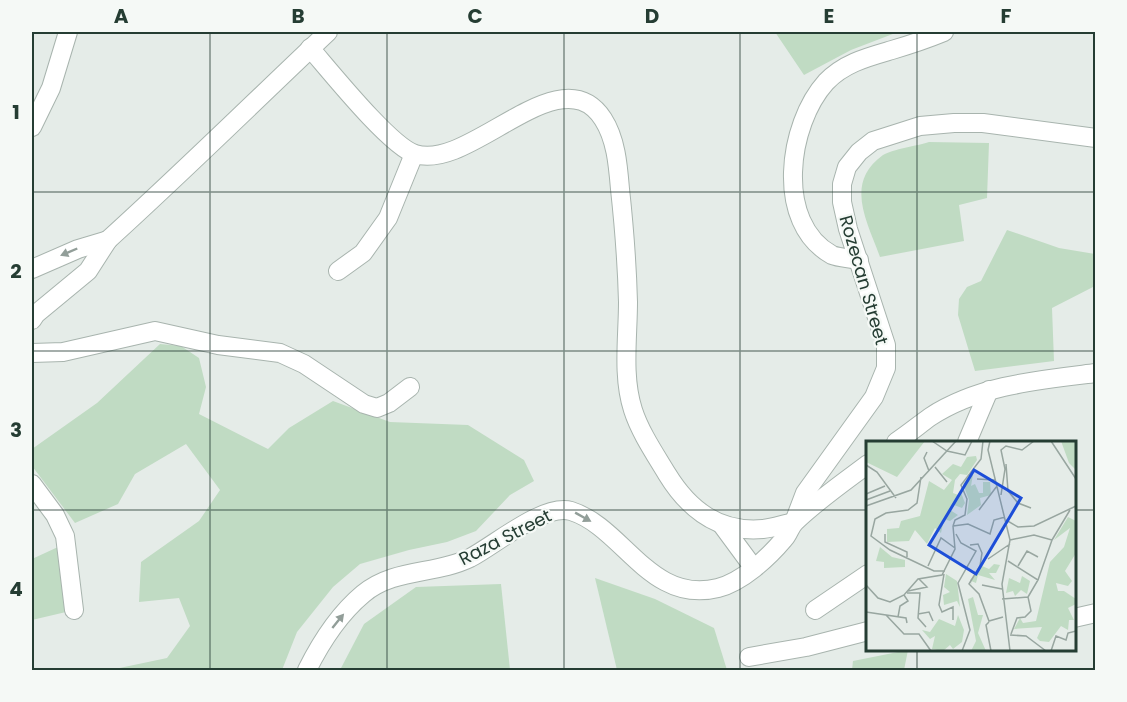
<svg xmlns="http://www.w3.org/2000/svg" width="1127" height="702" font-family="Poppins,sans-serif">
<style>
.green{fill:#c0dbc3}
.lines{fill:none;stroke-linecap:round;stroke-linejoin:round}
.minor-casing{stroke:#a8b4ae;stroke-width:20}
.tertiary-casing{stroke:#a8b4ae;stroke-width:20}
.minor{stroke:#fff;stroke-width:18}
.tertiary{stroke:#fff;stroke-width:18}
.oneway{fill:#929e99}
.grid{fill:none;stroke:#253d33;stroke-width:1.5;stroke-opacity:0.55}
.labels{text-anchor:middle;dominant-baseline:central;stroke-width:4.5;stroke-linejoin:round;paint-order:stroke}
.street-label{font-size:18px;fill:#253d33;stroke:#f5f9f6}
.inset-road{fill:none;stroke:#98a6a0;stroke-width:1.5}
.view{fill:#1d4ed8;fill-opacity:0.15;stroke:#1d4ed8;stroke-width:3}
.inset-edge{fill:none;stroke:#253d33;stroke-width:3}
.neatline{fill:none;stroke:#253d33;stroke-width:2}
.grid-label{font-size:20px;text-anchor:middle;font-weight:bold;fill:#253d33}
</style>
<rect width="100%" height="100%" fill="#e5ece8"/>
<g class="green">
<path d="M775 32H898L851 50 804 75Z"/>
<path d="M929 142 989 143 987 198 959 205 964 241 880 257C867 221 844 183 883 155 893 149 917 146 929 142Z"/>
<path d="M1007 230 1059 248 1095 254V281L1093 287 1052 308 1054 361 975 371 958 315 959 299 967 287 981 281Z"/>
<path d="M160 344 181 346 199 358 206 387 199 414 268 449 289 428 333 401 390 422 468 425 524 460 534 481 510 495 476 531 447 542 409 550 360 564 333 587 297 632 282 670H110L167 658 190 626 179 598 139 602 141 562 199 521 220 490 186 444 135 474 118 504 75 523 32 466V449L97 403Z"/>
<path d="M58 547 66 612 32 620V559Z"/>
<path d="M595 578 655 599 714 628 727 670H617Z"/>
<path d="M501 584 510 670H340L364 624 416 587Z"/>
<path d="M908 650 904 670H852L853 661Z"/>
</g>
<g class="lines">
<g class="minor-casing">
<g id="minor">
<path d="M310 48C330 71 390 146 415 154 470 172 560 53 603 119 616 139 618 165 620 189 624 226 627 264 628 302 628 337 622 376 633 410 640 432 655 454 667 474 689 510 719 533 763 529 773 528 784 524 794 522"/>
<path d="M32 127 51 88 68 32"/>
<path d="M859 260C851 258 839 258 832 255 774 223 788 124 826 82 844 63 868 57 892 50 909 45 927 39 944 32"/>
<path d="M32 269 78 249 108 240"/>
<path d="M338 271 363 253 388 218 414 154"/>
<path d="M32 320 36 314 88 271 108 240"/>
<path d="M32 353 63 352 155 331 218 345 280 353 304 364 364 404 377 408 389 403 410 387"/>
<path d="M896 442C908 434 919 425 930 417 979 385 1039 380 1096 373"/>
<path d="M967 442 989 390"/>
<path d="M32 484 55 515 65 536 74 610"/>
<path d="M794 522 805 493 874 397 886 368V345L848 229 842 202V184L847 167 859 152 873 141 895 134 920 126 954 123H983L1096 138"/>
<path d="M722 525 753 567"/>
<path d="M815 610 868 574"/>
<path d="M1074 618 1096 613"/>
<path d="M749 657 806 647 868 631"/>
<path d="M307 670C321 642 339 614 363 594 394 568 435 575 470 558 495 545 544 503 571 511 623 527 650 605 718 588 742 582 768 558 784 539 789 534 790 526 796 521 818 500 844 482 868 464"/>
</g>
</g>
<g class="tertiary-casing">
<path id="tertiary" d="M108 240C183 172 255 101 328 32"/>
</g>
<use href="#minor" class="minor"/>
<use href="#tertiary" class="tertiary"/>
</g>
<defs><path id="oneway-solid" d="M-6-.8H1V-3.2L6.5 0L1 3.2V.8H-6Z" transform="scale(1.5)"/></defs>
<g class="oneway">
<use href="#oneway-solid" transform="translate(69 252) rotate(157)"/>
<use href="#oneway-solid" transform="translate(583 517) rotate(29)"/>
<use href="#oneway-solid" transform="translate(338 621) rotate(-51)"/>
</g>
<path class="grid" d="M210 32V670M387 32V670M564 32V670M740 32V670M917 32V442M32 192H1096M32 351H1096M32 510H868M1074 510H1096M917 650V670"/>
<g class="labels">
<g class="street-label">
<text transform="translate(864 280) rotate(74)">Rozecan Street</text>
<text transform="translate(505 537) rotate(-27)">Raza Street</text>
</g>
</g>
<g transform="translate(866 441)">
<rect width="210" height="210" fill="#e5ece8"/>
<path d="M0 0H59L31 36 0 21ZM195 0H210V29L203 22ZM101 16 110 15 111 19 101 34 94 33 89 39 87 52 92 54 94 49 99 62 96 67 88 64 84 69 92 74 84 80 78 78 75 92 69 87 61 103 49 89 43 100 21 101V88L33 87 35 80 54 75 63 40 78 49 86 39 76 33 87 23 95 26ZM108 28 105 45 109 43 113 52H117V41H124L125 54 114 57 115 64 101 74 103 59 97 43ZM202 76 210 80V112L199 130 206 140 202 145 190 142 192 150H198L210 158V163L202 167 208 179H203L202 189 195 185 183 201 174 200 171 197 176 186 148 188 154 177 157 182 170 180 184 121 198 106 204 87 188 99ZM14 106 26 116 39 119V126L18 127V121L10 120ZM128 123 134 124 130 132H123L129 139 112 134 110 142 105 140 106 145 104 139 116 125 123 128ZM80 133 91 140 94 166 91 160 78 164 77 154 84 151 78 146ZM156 135 164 140 161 153 155 149 149 155 147 150 140 152 143 137 154 142ZM107 156 112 174H117L112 192 120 210H105L110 200 102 158ZM92 174 98 189 96 201 87 208 84 204 77 210 66 208 69 195 64 198 56 189 64 191 73 178 89 185Z" fill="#c0dbc3"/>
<path class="inset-road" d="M66 0 81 10 99 14 106 0M124 0 122 9 144 99 136 143 144 210M185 0 210 38M61 11 58 17 63 30M140 23 142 50 152 62 165 67M0 24 11 31 30 57M69 26 81 41M55 36 51 62 42 69 20 72 9 78 5 95 24 109 68 130H79M111 38 129 39M0 53 19 45M135 54 139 28 135 9 140 5 156 9 168 0M0 59 24 50M0 65 45 49 90 0M113 69 131 45M140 79 152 86 168 85 210 65M87 85 89 79 99 74 101 58 95 44 115 18 117 0M87 85 102 83 124 93 128 79 139 76M19 93V101L41 111V116M90 93 95 102 110 110 92 142 104 189 96 210M144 99 168 94 186 99 172 139M186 99 204 69M104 104 112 103 116 112 114 125 103 143 113 153 123 180 137 176M122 118 144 103M142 120 172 139 162 156 165 170 159 176 151 177 145 193M62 125 75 97 89 107M152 125 161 110 172 116M78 133 73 164 76 171 87 166V179M0 144 12 157 24 161 38 154 52 138 76 134 89 108 87 85M116 144 136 148M42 150 61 146 53 138M41 152H54L52 177 60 186M136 158 162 156M0 171 40 177 41 182M52 173 63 171 67 180M20 174 38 193H53L65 210M32 176 34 165 42 160 38 154M123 181 120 184 125 210M144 194 160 195 180 210M185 210 190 195 200 199 202 192 210 190"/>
<path class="view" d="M108 29 155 57 110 133 63 104Z"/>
<rect width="210" height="210" class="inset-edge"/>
</g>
<rect width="1127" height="702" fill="none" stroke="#f5f9f6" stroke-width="66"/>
<rect x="33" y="33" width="1061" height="636" class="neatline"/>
<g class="grid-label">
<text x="121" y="23">A</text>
<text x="298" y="23">B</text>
<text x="475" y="23">C</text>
<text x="652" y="23">D</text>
<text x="829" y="23">E</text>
<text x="1006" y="23">F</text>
<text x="16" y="119">1</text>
<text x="16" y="278">2</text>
<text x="16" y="437">3</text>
<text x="16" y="596">4</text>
</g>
</svg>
